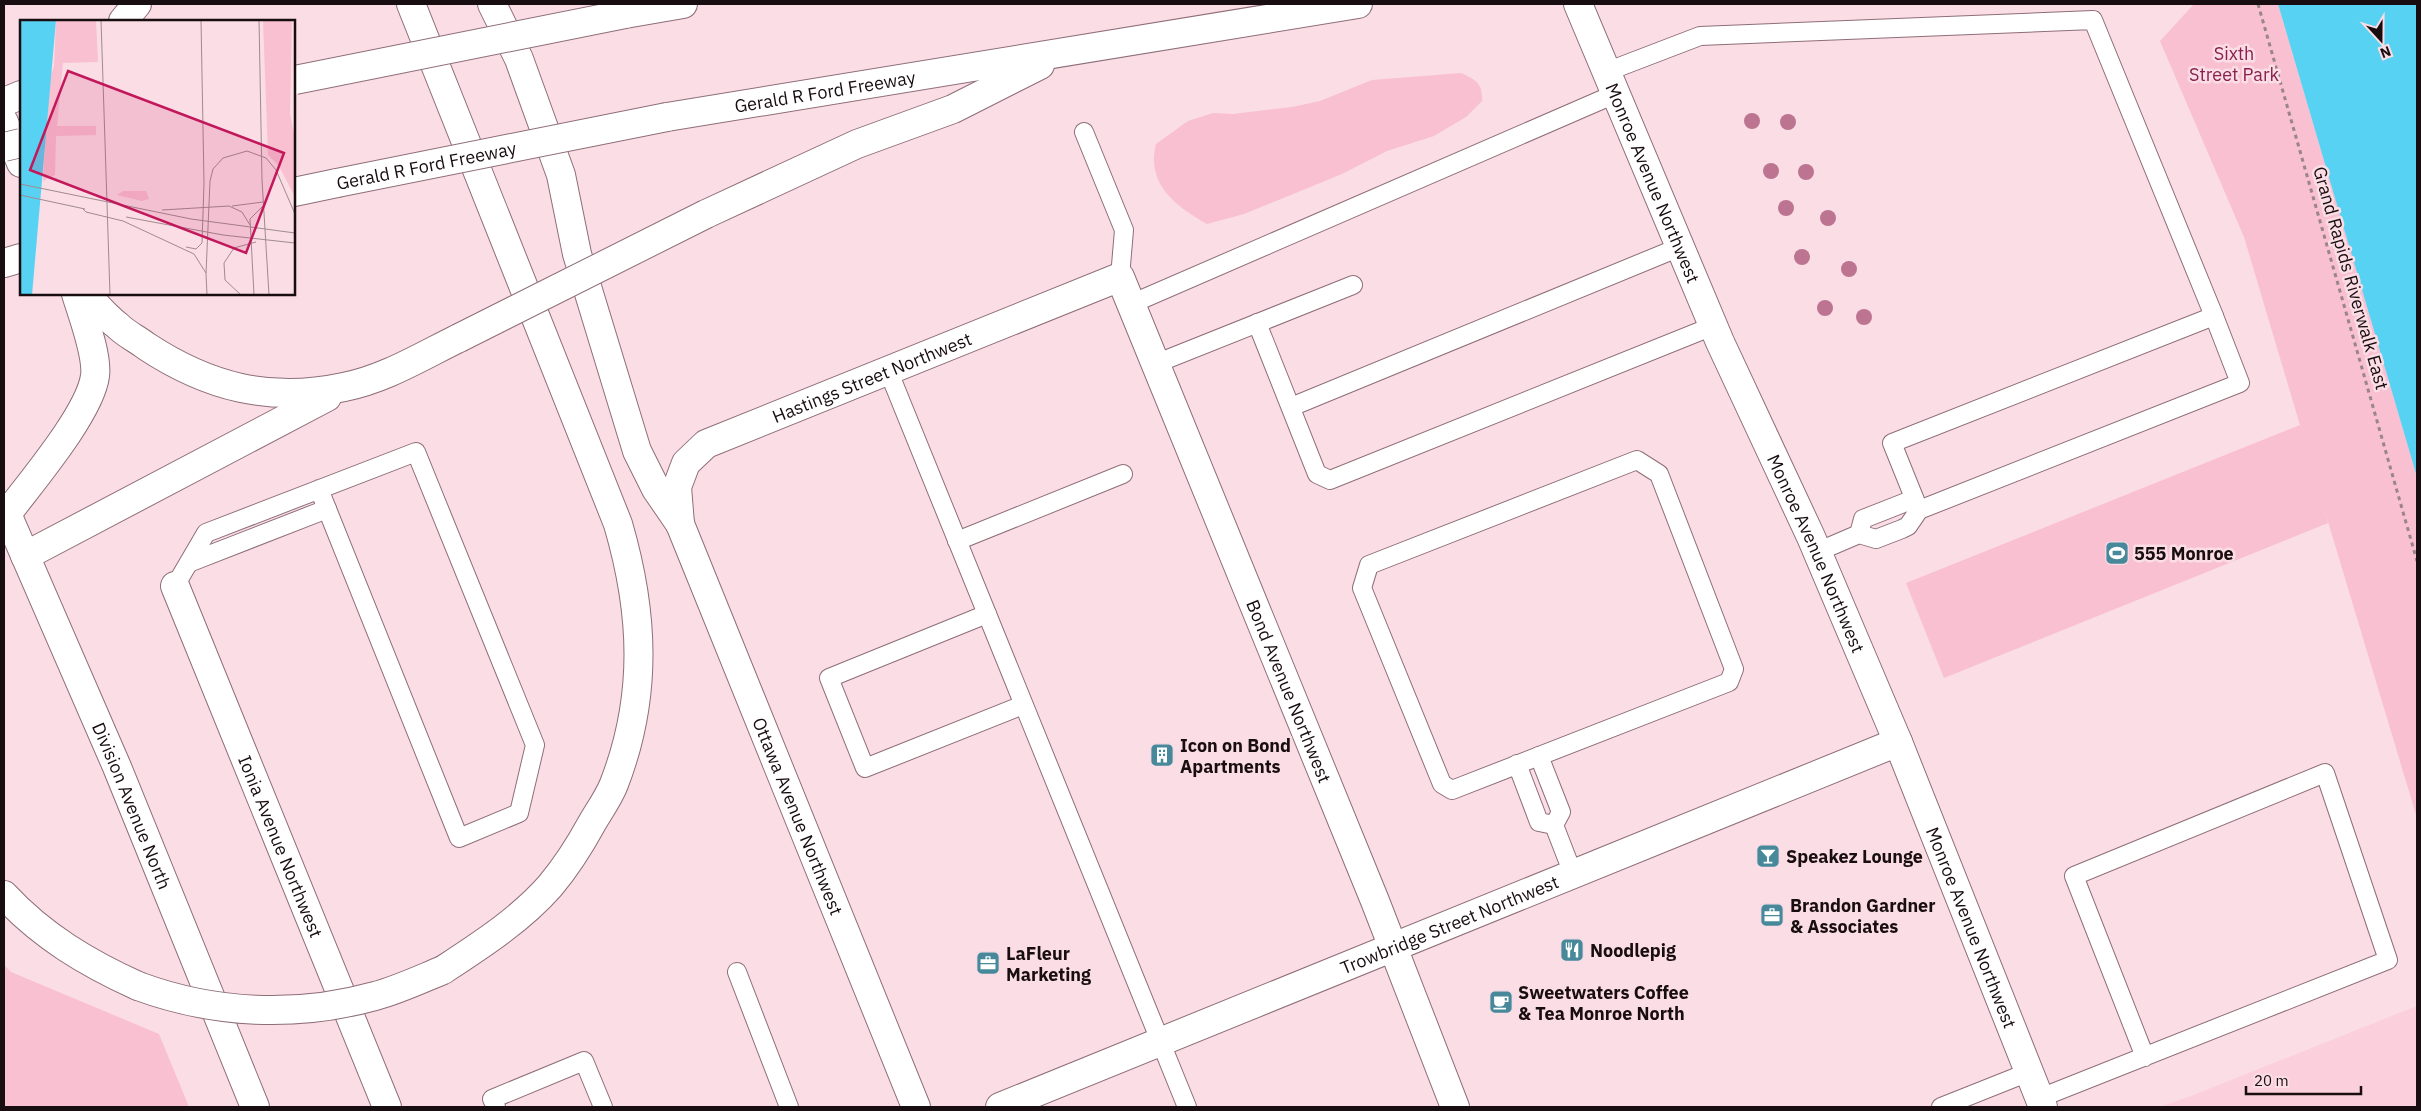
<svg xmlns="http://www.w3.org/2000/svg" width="2421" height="1111" font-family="'IBM Plex Sans',sans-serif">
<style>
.built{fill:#fbcfdc}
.green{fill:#f8c0d0}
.water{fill:#58d2f2}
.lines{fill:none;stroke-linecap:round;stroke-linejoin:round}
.service-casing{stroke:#8e6e78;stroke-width:20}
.minor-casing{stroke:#8e6e78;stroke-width:30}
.tertiary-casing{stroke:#8e6e78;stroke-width:30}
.secondary-casing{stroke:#8e6e78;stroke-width:30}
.primary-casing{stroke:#8e6e78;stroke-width:30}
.motorway-casing{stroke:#8e6e78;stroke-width:30}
.path{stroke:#9a858a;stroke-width:3;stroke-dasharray:4 4;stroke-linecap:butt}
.service{stroke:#fff;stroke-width:18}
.minor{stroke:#fff;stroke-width:28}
.tertiary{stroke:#fff;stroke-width:28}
.secondary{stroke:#fff;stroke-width:28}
.primary{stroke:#fff;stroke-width:28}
.motorway{stroke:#fff;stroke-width:28}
.motorway-bridge-casing{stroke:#8e6e78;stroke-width:30;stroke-linecap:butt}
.motorway-bridge{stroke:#fff;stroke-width:28}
.tree{fill:#bc7491}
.labels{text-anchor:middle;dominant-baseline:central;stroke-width:5;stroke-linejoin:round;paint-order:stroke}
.park-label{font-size:18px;fill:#891f4d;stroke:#fbdde5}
.street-label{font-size:18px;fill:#180d10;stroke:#fbdde5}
.poi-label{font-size:18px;font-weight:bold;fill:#180d10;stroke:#fbdde5;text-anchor:start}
.inset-road{fill:none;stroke:#a08a90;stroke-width:1}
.view{fill:#c2185b;fill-opacity:0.15;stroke:#c2185b;stroke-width:2.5}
.inset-edge{fill:none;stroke:#180d10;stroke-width:2.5}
</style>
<rect width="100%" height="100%" fill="#fbdde5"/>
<path class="built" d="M2417 1006V1107H2159L2191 1096Z"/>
<g class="green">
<path d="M2194 4H2278L2417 477V818L2323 505 2328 523 1944 678 1906 583 2300 425 2244 237 2160 41Z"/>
<path d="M1461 73C1476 80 1483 83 1482 101L1466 117 1434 136 1387 151 1342 174 1244 214 1207 224C1176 206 1146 185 1156 144L1188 121 1213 113 1233 114 1292 107 1320 101 1372 80Z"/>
<path d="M4 965 11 972 159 1034 189 1107H4Z"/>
</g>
<path class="water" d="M2278 4H2417V477Z"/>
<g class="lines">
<g class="service-casing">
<g id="service">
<path d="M1606 72 1700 36 2093 20 2214 316"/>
<path d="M1084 132 1124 230 1120 277"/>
<path d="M1131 304 1615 94"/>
<path d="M1257 323 1317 474 1330 480 1713 326"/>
<path d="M1155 364 1353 285"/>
<path d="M888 370 1187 1107"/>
<path d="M1291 407 1680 247"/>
<path d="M1637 460 1659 474 1734 669 1729 682 1452 790 1442 784 1362 588 1369 565Z"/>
<path d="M1859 534 1863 519 1914 499"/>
<path d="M957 541 1123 474"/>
<path d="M1817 552 1859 534 1876 539 1902 529 1908 526 1919 510 2240 383 2214 316 1892 443 1919 510"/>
<path d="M191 562 327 509"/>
<path d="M175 586 206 533 416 452 535 745 519 813 459 838 319 489"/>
<path d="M987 614 829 678 865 768 1023 705"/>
<path d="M1539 756 1561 812 1554 825 1573 874"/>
<path d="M1517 764 1539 822 1554 825"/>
<path d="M737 972 789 1107"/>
<path d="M2040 1098 2388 960 2325 773 2074 876 2145 1057"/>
<path d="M496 1107 492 1099 584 1061 603 1107"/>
<path d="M1941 1107 2029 1072"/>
</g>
</g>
<g class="minor-casing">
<g id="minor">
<path id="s1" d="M680 524 677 487 686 463 706 444 1120 277 1375 901 1455 1107"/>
<path id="s2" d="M175 586 387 1107"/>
<path id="s3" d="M1000 1107 1898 742"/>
</g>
</g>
<g class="tertiary-casing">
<g id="tertiary">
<path d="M4 122 21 163"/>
<path d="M7 514C31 482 90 413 95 376 98 355 82 314 76 294"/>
<path id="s4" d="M680 524 916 1107"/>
</g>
</g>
<g class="secondary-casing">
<g id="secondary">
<path id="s5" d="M1578 4 1720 342 1811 537 1898 742 2043 1107"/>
</g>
</g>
<g class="primary-casing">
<g id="primary">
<path id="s6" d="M4 507 117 767 255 1107"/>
</g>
</g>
<g class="motorway-casing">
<g id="motorway">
<path d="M411 4 618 524C644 613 648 696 614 784 609 797 599 811 592 823 580 845 566 867 550 886 520 920 481 945 443 970"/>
<path d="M492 4 519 59 561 175 577 254 637 451 656 489 680 524"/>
<path d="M625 14 683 4"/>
<path d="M123 21 137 4"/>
<path d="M4 102 21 95"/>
<path id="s7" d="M667 117 1358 4"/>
<path d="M294 192 337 183"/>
<path d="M706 214 857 144 953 109 1040 65"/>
<path d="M4 263 21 258"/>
<path d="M86 294C96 305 106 317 118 326 126 334 137 339 146 346 208 387 270 403 344 387 385 379 422 356 459 338"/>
<path d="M25 556 327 397"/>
<path d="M4 895C42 936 87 963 138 986"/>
</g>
</g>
<path class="path" d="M2258 4 2417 561"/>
<use href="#service" class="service"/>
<use href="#minor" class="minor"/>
<use href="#tertiary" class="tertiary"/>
<use href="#secondary" class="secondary"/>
<use href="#primary" class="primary"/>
<use href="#motorway" class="motorway"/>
<g class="motorway-bridge-casing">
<g id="motorway-bridge">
<path d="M295 80 625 14"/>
<path d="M4 147 21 143"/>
<path id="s8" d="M337 183 667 117"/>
<path d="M459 338 706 214"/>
<path d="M138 986C214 1014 296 1018 375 996 398 990 421 979 443 970"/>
</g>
</g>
<use href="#motorway-bridge" class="motorway-bridge"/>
</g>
<g class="tree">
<circle cx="1752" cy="121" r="8"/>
<circle cx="1788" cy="122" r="8"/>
<circle cx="1771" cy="171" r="8"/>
<circle cx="1806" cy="172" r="8"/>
<circle cx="1786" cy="208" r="8"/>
<circle cx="1828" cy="218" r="8"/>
<circle cx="1802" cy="257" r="8"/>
<circle cx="1849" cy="269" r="8"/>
<circle cx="1825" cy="308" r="8"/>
<circle cx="1864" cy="317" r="8"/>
</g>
<defs>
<g id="stadium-square" transform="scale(1.25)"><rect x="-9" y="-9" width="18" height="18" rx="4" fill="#47889a" stroke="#fbdde5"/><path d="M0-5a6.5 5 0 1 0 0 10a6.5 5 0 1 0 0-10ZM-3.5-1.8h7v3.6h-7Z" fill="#fff"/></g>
<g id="building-square" transform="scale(1.25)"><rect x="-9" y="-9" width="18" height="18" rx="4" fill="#47889a" stroke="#fbdde5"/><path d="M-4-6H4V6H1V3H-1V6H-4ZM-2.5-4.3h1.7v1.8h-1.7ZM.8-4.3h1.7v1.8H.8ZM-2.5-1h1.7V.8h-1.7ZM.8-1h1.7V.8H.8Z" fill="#fff"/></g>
<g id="bar-square" transform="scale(1.25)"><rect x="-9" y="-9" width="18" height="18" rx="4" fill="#47889a" stroke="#fbdde5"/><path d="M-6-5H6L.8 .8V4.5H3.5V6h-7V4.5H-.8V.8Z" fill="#fff"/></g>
<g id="office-square" transform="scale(1.25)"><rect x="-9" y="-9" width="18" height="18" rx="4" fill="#47889a" stroke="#fbdde5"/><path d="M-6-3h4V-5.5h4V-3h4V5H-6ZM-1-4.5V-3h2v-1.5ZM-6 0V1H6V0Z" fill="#fff"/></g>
<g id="restaurant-square" transform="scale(1.25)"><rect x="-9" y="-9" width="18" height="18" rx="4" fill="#47889a" stroke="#fbdde5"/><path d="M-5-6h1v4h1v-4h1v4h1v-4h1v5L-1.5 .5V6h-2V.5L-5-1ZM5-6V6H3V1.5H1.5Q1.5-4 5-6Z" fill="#fff"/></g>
<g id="cafe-square" transform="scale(1.25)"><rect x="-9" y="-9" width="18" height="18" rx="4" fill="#47889a" stroke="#fbdde5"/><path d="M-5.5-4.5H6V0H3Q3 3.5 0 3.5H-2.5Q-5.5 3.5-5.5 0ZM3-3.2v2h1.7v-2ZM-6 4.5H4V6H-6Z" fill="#fff"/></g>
</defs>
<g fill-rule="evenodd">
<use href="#stadium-square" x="2117" y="553"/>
<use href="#building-square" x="1162" y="755"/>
<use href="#bar-square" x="1768" y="856"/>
<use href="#office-square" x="1772" y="915"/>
<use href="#restaurant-square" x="1572" y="950"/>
<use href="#office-square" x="988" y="963"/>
<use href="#cafe-square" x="1501" y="1002"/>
</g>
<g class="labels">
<g class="park-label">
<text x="2234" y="53">Sixth<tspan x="2234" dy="21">Street Park</tspan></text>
</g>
<g class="street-label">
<text stroke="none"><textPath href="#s7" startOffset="160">Gerald R Ford Freeway</textPath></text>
<text stroke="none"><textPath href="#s8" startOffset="91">Gerald R Ford Freeway</textPath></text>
<text stroke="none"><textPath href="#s5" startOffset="194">Monroe Avenue Northwest</textPath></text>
<text transform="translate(2351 278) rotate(74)">Grand Rapids Riverwalk East</text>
<text stroke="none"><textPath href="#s1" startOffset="269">Hastings Street Northwest</textPath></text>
<text stroke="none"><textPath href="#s5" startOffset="599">Monroe Avenue Northwest</textPath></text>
<text stroke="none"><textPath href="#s1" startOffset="984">Bond Avenue Northwest</textPath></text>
<text stroke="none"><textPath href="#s6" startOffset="325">Division Avenue North</textPath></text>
<text stroke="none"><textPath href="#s4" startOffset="315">Ottawa Avenue Northwest</textPath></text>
<text stroke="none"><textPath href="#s2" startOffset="281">Ionia Avenue Northwest</textPath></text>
<text stroke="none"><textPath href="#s3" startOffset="485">Trowbridge Street Northwest</textPath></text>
<text stroke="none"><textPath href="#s5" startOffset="1004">Monroe Avenue Northwest</textPath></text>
</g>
<g class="poi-label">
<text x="2134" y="553">555 Monroe</text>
<text x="1180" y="745">Icon on Bond<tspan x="1180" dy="21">Apartments</tspan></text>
<text x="1786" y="856">Speakez Lounge</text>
<text x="1790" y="905">Brandon Gardner<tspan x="1790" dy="21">&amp; Associates</tspan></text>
<text x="1590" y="950">Noodlepig</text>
<text x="1006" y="953">LaFleur<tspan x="1006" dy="21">Marketing</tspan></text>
<text x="1518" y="992">Sweetwaters Coffee<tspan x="1518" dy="21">&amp; Tea Monroe North</tspan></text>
</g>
</g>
<g transform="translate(20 20)">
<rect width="275" height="275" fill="#fbdde5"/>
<path d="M36 0H76L78 42 43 43 37 106H76V115L36 116 35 155 23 161 28 64 34 46ZM243 0H272L270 94 275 118V177L259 146 248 135ZM103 171H126L129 179 122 181 97 175Z" fill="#f8c0d0"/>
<path d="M0 0H36L12 275H0Z" fill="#58d2f2"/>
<path class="inset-road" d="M81 0 90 275M181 0 184 163M239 0 242 160 249 275M0 164 171 199 275 213M0 175 65 189M212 186 243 182M62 188 66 192 103 201 174 234 186 253M142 190 209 186 222 192 230 205M106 197 203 215 275 223M166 227 176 229 182 223 184 163M186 254 187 275M186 254 190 161 193 149 203 138 227 131 246 138 256 150 275 194M221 275 205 260 204 243 214 228 236 222M234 275 230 199 243 186"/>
<path class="view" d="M48 51 264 133 226 233 10 150Z"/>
<rect width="275" height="275" class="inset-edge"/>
</g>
<rect width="2421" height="1111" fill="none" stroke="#180d10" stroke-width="10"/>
<g transform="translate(2381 40) rotate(159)" stroke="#fbdde5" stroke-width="4" paint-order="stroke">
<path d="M0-4L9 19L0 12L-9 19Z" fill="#180d10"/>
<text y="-8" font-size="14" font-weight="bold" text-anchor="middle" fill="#180d10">N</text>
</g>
<path d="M2246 1086v8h115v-8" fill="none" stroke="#180d10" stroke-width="2.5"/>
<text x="2254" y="1086" font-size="15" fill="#180d10" stroke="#fbdde5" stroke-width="4" paint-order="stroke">20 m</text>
</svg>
